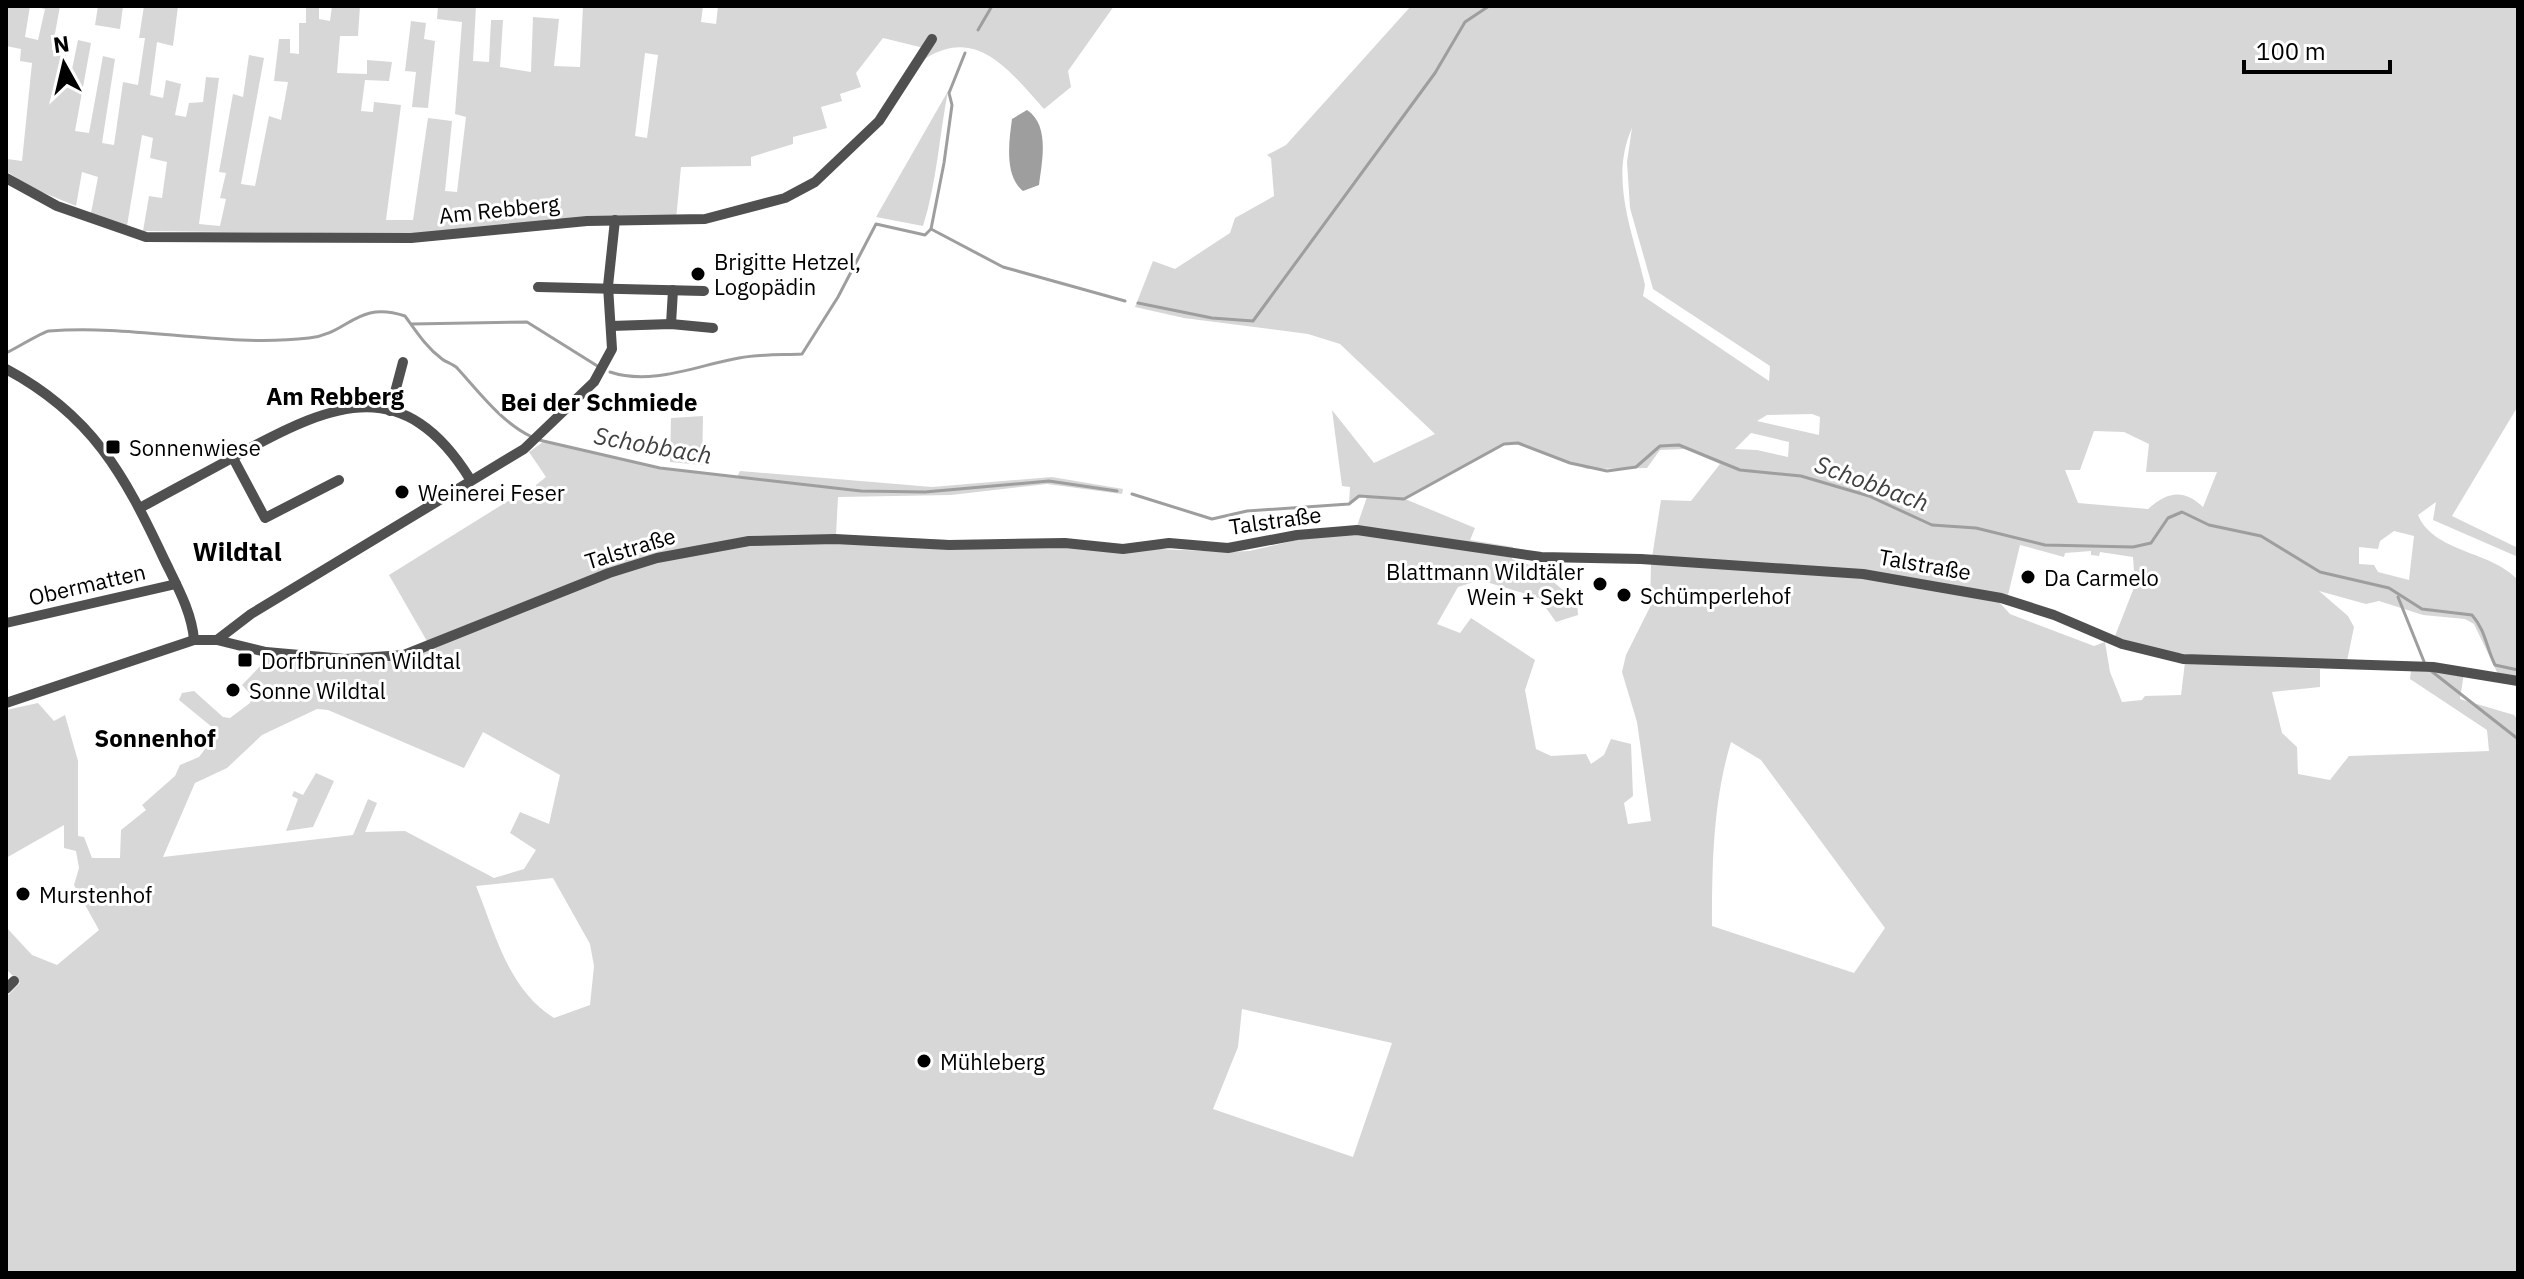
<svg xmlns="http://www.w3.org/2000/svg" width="2524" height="1279" font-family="'IBM Plex Sans',sans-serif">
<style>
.green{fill:#d7d7d7;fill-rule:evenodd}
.water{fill:#9e9e9e}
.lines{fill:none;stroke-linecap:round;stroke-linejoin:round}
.stream{stroke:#9e9e9e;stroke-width:3}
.minor{stroke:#505050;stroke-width:10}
.poi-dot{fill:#000;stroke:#fff;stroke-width:3}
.labels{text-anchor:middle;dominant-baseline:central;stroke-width:6;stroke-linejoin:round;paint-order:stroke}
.street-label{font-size:22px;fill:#000;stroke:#fff}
.poi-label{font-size:22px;fill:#000;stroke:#fff;text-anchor:start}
.neighbourhood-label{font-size:24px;font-weight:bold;fill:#000;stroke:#fff}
.water-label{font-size:24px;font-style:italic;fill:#3f3f3f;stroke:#fff}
.quarter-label{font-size:26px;font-weight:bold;fill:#000;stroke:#fff}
</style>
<rect width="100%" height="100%" fill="#fff"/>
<g class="green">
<path d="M6 6H30L25 37 38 40 45 9 33 6H60L52 50 66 54 61 77 70 79 78 40 91 43 75 131 89 133 103 56 115 59 102 143 114 145 123 82 138 85 145 38H139L144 6H178L173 46 157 42 150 95 163 98 166 80 181 84 175 115 186 117 189 103 203 102 206 77 219 78 199 224 220 226 226 199 220 198 226 173 219 172 233 94 243 97 249 55 264 58 241 184 255 186 269 116 281 120 288 82 274 81 279 39H290V53L299 54V23H306V6H319V19L330 21 332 6H360L358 36H340L337 73 367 74V60L392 62 389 81 365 80 361 111 373 112 374 102 401 105 386 220H413L428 118 452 121 445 191 457 192 466 117 455 114 462 22 437 19 438 6H476L473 61 489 62 491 20H503L500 67 531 72 533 17 559 19 554 66 580 67 583 6H703L701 22 716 24 718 6H1114L1068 71 1071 87 1044 109C1008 69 975 23 920 62L924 48 883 38 856 73 861 87 840 94 842 101 821 107 827 128 793 137V144L751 157V166L681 167 676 220 413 234 143 231 149 196 162 198 167 162 150 158 153 138 142 135 127 226 91 213 98 177 82 172 76 206 32 188 6 171 7 159 22 161 32 63 20 61 21 49 6 46ZM645 53 658 55 647 138 635 136Z"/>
<path d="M98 6H123L120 29 95 25Z"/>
<path d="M1411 6H2518V406L2452 516 2518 548V557L2433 520 2436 502 2418 515C2434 553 2490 550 2518 580V686L2497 681V672L2474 624 2465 619 2423 615 2379 601 2366 604 2319 591 2348 616 2354 627 2347 661C2270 658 2187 665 2115 636L2135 585 2133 557 2100 552 2099 556 2091 555V551L2065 553 2064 557 2020 545 2008 595 2004 594 2000 603 2010 614 2094 646 2105 642 2110 672 2122 702 2142 700 2145 696 2181 695 2185 662 2320 669V687L2272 692 2282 733 2297 747 2298 774 2330 780 2349 756 2489 751 2487 730 2410 679 2411 671 2464 673 2460 699 2514 715 2518 720V1273H6V997L20 983 6 969V927L32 955 57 965 99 930 74 885 79 868 76 851 64 848V825L6 858V710L38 703 54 721 65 715 78 761V836L84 837 92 858H120L121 830 146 810 142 805 175 776 180 765 199 757 218 732 179 700 182 693 194 691 223 717 230 718 250 703 252 696 242 685 268 658C329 661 373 681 428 643L389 575 508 501 536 499V485L546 477 529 452 543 442 660 468 737 477 740 471 932 487 1052 477 1123 489 1122 494 1047 484 951 495 838 497 836 535 1228 552 1249 551 1357 526 1367 497 1359 496 1349 504 1350 487 1342 486 1332 410 1374 463 1435 434 1340 344 1308 334 1184 318 1135 307 1153 261 1175 269 1230 233 1235 218 1274 196 1271 158 1267 155 1286 145ZM1632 128 1627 162 1630 208 1653 289 1770 366 1769 381 1643 296 1645 285C1633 233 1609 179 1632 128ZM1812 414 1820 417 1819 435 1757 421 1767 415ZM2094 431 2124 432 2149 444 2146 472H2217L2203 507C2184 489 2168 491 2148 509L2078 503 2065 470H2080ZM1751 433 1789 442 1788 457 1757 450 1735 449ZM1518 443 1587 469 1647 468 1660 450 1685 449 1720 464 1691 501 1661 500 1651 564 1650 607 1626 655 1622 672 1637 722 1651 821 1628 824 1624 803 1633 796 1631 744 1611 739 1604 755 1591 764 1586 754 1551 756 1536 749 1525 690 1535 660 1471 618 1460 633 1437 624 1458 587 1480 580 1539 598 1556 622 1578 615 1577 602 1536 567 1512 559 1513 547 1470 540 1475 528 1405 499 1504 444ZM2394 531 2414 536 2409 580 2378 572 2374 565 2359 564V547L2378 549 2380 541ZM317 709 328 710 464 768 483 732 560 775 549 824 520 812 510 833 536 850 524 869 494 878 405 831 365 832 377 803 368 799 353 835 163 857 195 783 227 768 262 735ZM1731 742 1761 760 1885 928 1854 973 1712 926C1712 864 1713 801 1731 742ZM553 878 590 944 594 966 590 1005 554 1018C508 989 496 935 476 886ZM1242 1009 1392 1043 1353 1157 1213 1109 1238 1047Z"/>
<path d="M411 21 426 23 424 39 435 41 428 108 412 107 416 72 405 71Z"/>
<path d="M948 91C939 137 937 182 923 226L876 217Z"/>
<path d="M703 416 702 465 670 462 671 418Z"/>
<path d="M316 773 334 781 313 827 286 831 298 799 292 796 294 791 303 795Z"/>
</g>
<path class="water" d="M1027 110C1050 125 1042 161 1039 185L1023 191C1004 176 1009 141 1012 119Z"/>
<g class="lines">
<g class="stream">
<path d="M978 30 992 6"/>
<path d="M931 229 944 163 952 105 949 93 965 53"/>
<path d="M1138 303 1212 318 1253 321 1435 73 1465 22 1489 6"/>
<path d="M412 324 527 322 599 367"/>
<path d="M6 353C15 349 42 332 49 331 134 324 223 348 309 338 349 334 356 300 405 316 416 331 426 347 442 359 447 363 454 364 458 369 479 392 502 423 532 437"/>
<path d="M610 372C652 386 698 365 739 358 760 354 782 355 802 354L838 297 876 224 925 235 931 229 1003 267 1125 301"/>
<path d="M539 440 660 468 861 491 925 492 1049 481 1117 491"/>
<path d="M1132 494 1212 519 1247 511 1349 504 1359 496 1404 499 1504 444 1518 443 1570 463 1607 471 1636 467 1660 446 1679 445 1740 470 1801 476 1869 496 1932 525 1976 528 2045 545 2133 547 2151 543 2168 518 2182 512 2209 525 2261 536 2320 572 2389 588 2422 609 2472 615C2486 631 2486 647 2495 665L2518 670"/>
<path d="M2398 597 2425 664"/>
<path d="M2430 670 2518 739"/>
</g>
<g class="minor">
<path d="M6 178 57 206 146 237 411 238 587 221 705 219 785 198 815 182 879 121 932 39"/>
<path d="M538 287 704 291"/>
<path d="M671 324 673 290"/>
<path d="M611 326 671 324 713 328"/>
<path d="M6 369C92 415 124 474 164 559 176 584 192 612 194 640"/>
<path d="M390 411 403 362"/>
<path d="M233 458 265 518 339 480"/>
<path d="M140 508C174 489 209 471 243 452 334 402 405 374 470 479"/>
<path d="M6 623 176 584"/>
<path d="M217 640 251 614 524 449 594 382 612 349 608 286 615 220"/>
<path d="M6 703 194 640H217L266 652 345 659 404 655 609 573 657 558 749 541 835 539 949 545 1065 543 1123 549 1169 543 1228 548 1297 535 1357 530 1541 557 1641 559 1863 574 2001 598 2054 615 2122 644 2183 659 2433 667 2518 681"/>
<path d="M6 989 14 981"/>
</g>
</g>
<g class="poi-dot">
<circle cx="698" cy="274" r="8"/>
<rect x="105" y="439" width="16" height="16" rx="4"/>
<circle cx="402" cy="492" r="8"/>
<circle cx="2028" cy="577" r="8"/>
<circle cx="1600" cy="584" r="8"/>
<circle cx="1624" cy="595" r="8"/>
<rect x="237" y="652" width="16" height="16" rx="4"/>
<circle cx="233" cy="690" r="8"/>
<circle cx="23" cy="894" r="8"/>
<circle cx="924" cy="1061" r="8"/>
</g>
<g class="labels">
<g class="street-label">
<text transform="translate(499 209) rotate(-6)">Am Rebberg</text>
<text transform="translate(1275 520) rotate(-8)">Talstraße</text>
<text transform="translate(630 548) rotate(-17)">Talstraße</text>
<text transform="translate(1925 564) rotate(10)">Talstraße</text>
<text transform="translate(87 584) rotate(-13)">Obermatten</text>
</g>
<g class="poi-label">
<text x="714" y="261">Brigitte Hetzel,<tspan x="714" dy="25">Logopädin</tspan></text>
<text x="129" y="447">Sonnenwiese</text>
<text x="418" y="492">Weinerei Feser</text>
<text x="1584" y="571" text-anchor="end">Blattmann Wildtäler<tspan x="1584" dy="25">Wein + Sekt</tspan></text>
<text x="2044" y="577">Da Carmelo</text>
<text x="1640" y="595">Schümperlehof</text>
<text x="261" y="660">Dorfbrunnen Wildtal</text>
<text x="249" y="690">Sonne Wildtal</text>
<text x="39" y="894">Murstenhof</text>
<text x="940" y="1061">Mühleberg</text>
</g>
<g class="neighbourhood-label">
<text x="335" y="396">Am Rebberg</text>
<text x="599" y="402">Bei der Schmiede</text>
<text x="155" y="738">Sonnenhof</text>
</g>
<g class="water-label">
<text transform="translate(653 445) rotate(10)">Schobbach</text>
<text transform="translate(1872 483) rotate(20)">Schobbach</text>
</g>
<g class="quarter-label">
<text x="237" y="551">Wildtal</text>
</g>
</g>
<rect width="2524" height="1279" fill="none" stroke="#000000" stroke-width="16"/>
<g transform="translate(64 64) rotate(352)" stroke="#ffffff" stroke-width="6" paint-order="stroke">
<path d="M0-6L14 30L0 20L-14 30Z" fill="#000000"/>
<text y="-12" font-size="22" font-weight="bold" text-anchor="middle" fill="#000000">N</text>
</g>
<path d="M2244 60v12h146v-12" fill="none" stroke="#000000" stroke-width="4"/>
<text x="2256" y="60" font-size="24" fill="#000000" stroke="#ffffff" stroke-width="6" paint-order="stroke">100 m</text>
</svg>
